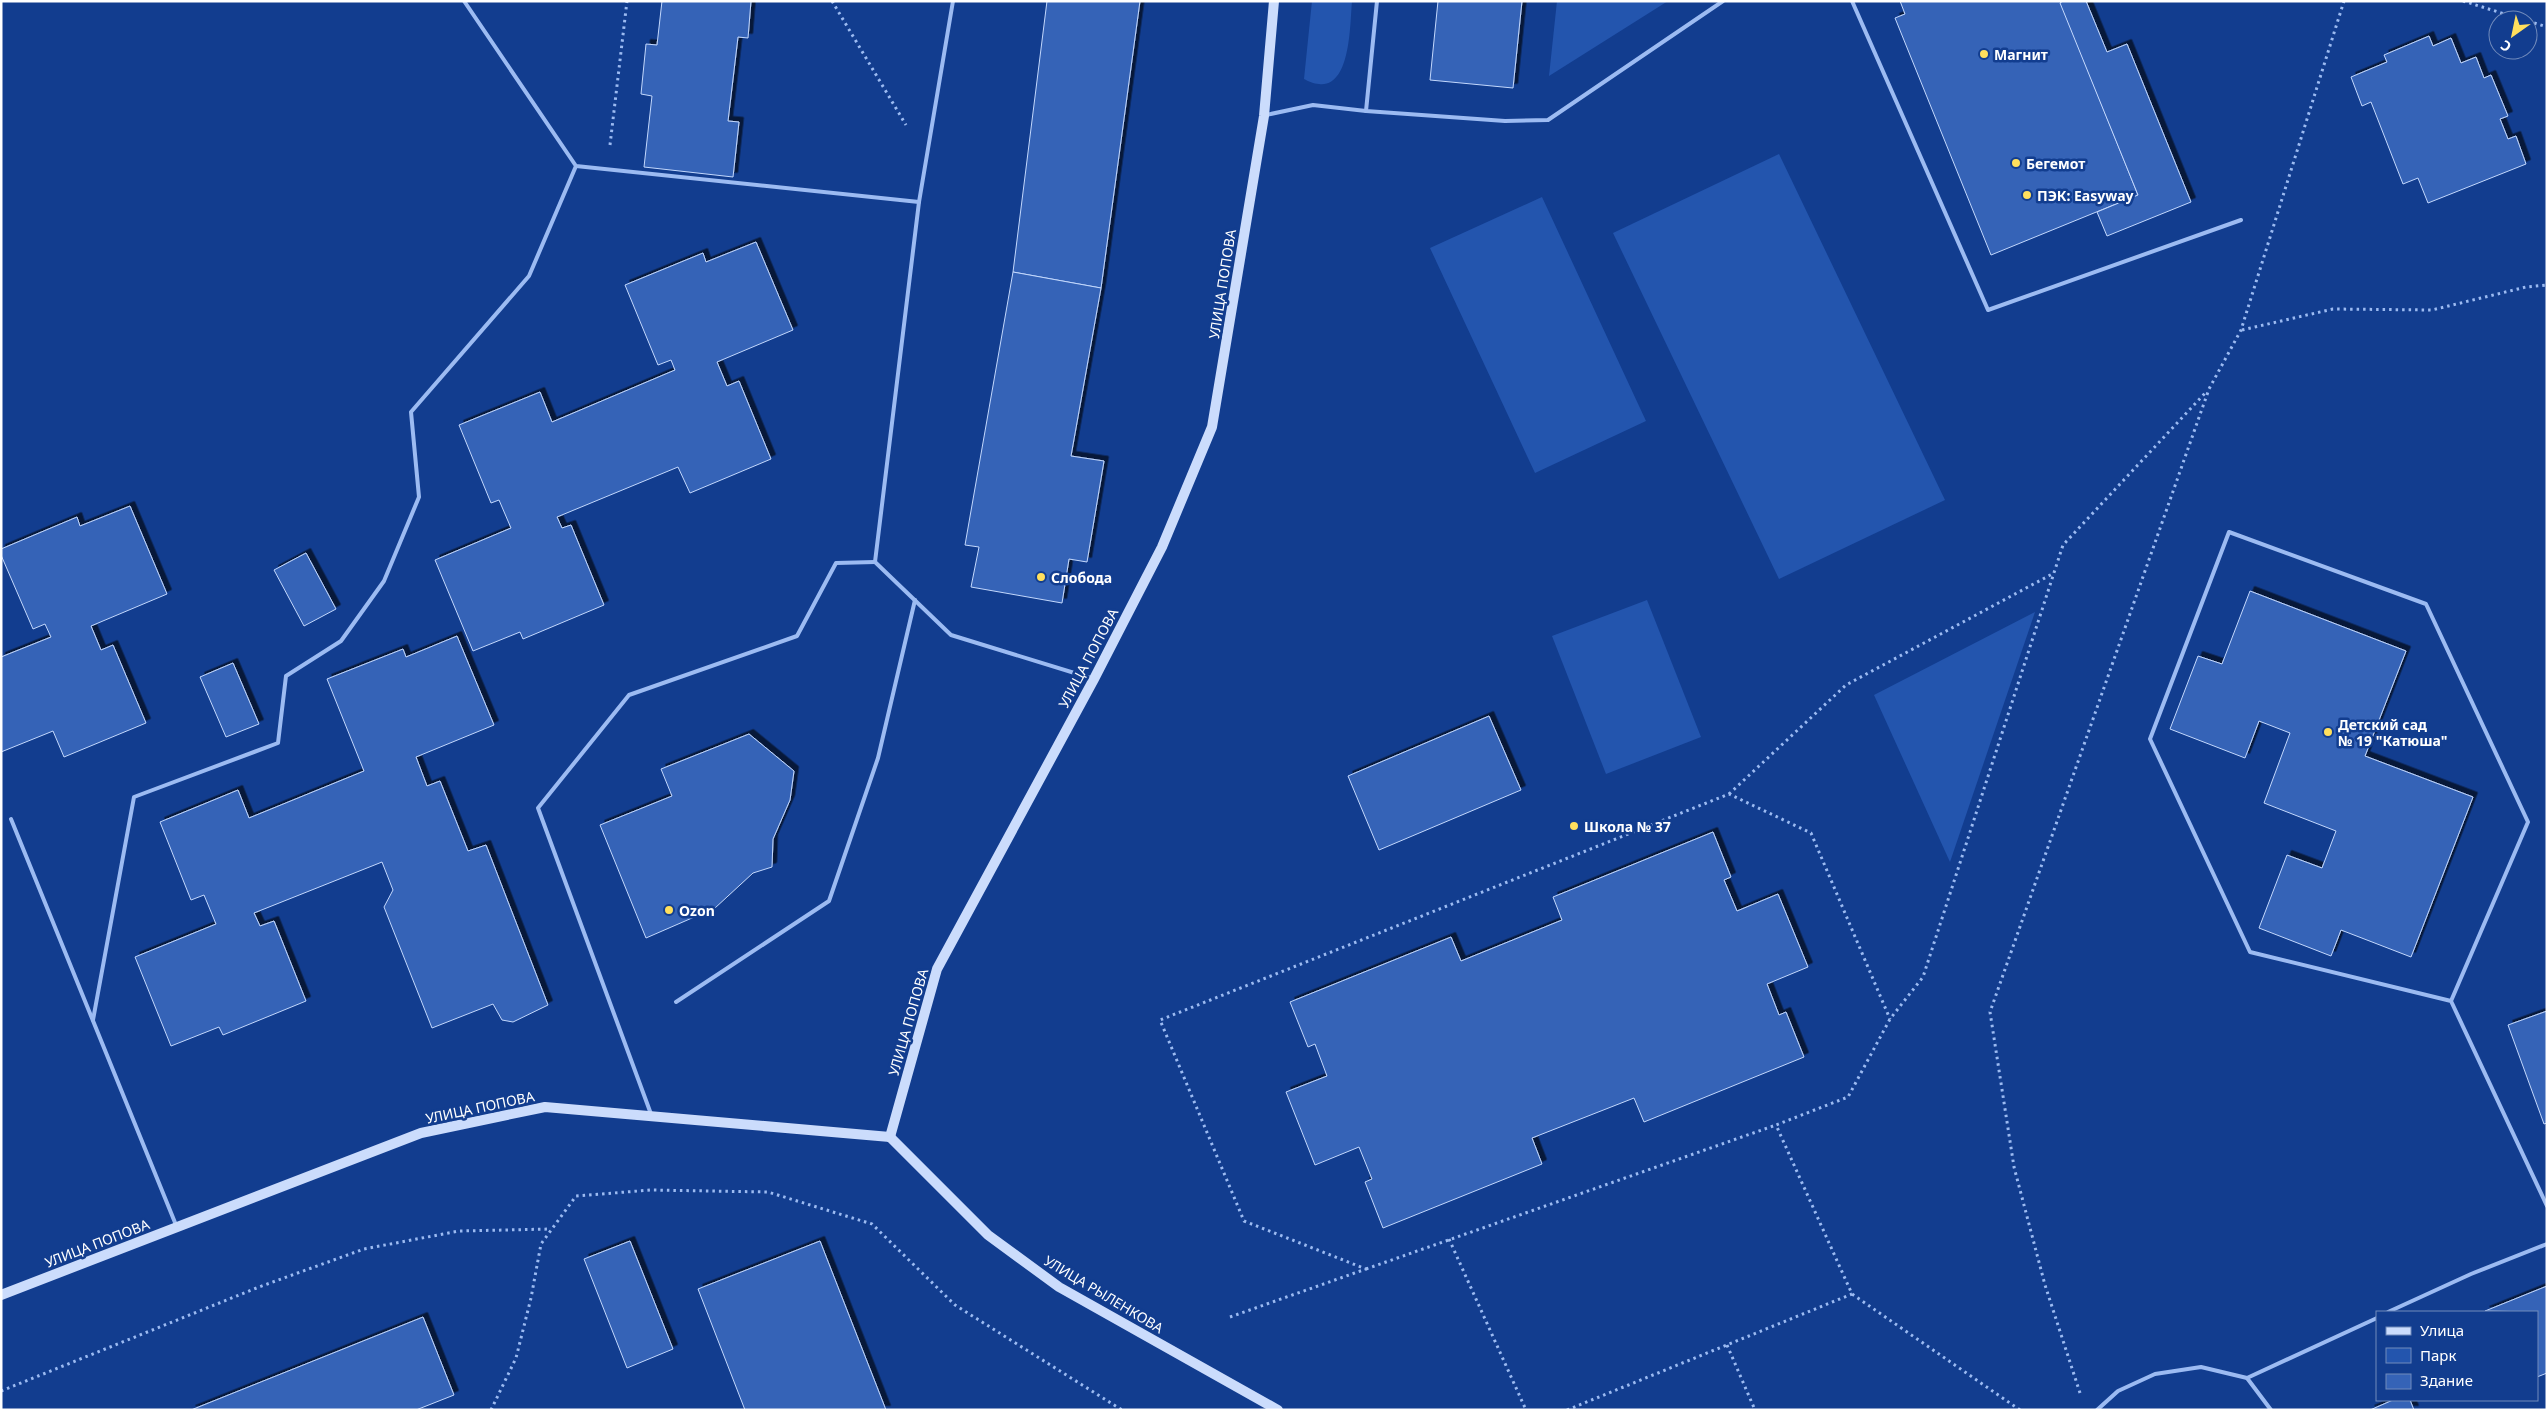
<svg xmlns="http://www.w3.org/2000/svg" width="2548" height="1411" font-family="'Noto Sans',sans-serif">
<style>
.green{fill:#2355ae}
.building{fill:#3563b7;stroke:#c3d8fd;filter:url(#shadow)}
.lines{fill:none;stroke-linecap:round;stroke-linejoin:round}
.path{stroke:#9cbbf2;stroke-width:3;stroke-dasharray:2.5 4;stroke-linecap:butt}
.lane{stroke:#9cbbf2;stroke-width:4}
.secondary{stroke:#cbdcfc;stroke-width:10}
.poi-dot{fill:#ffdf5d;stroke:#123d8f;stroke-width:2}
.labels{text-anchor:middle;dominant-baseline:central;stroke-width:5;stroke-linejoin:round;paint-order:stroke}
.poi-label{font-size:14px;font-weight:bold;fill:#fff;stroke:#123d8f;text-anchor:start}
.street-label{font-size:14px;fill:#fff;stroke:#123d8f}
</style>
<defs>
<filter id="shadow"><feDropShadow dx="4.5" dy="-4.5" stdDeviation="0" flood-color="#0009"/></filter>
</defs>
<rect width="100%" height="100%" fill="#123d8f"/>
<g class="green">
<path d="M1312 1H1352C1350 23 1351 88 1319 84 1314 84 1308 81 1304 79Z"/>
<path d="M1557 1H1668L1549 76Z"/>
<path d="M1779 154 1945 500 1779 579 1613 233Z"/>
<path d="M1542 197 1646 421 1535 473 1430 248Z"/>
<path d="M1647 600 1701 737 1606 774 1552 636Z"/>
<path d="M2035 612 1950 862 1874 695Z"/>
</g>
<g class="building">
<path d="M662 1H751L748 38 738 37 728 121 739 122 733 177 644 167 652 96 641 94 646 44 657 45Z"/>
<path d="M1047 1H1140L1101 288 1013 272Z"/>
<path d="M1438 1H1522L1513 88 1430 80Z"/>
<path d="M1900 1H2060L2138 195 1991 255 1895 18 1905 14Z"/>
<path d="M2063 1H2086L2107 52 2127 44 2191 202 2107 236 2097 212 2138 195 2060 3Z"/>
<path d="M2429 36 2433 46 2451 38 2461 63 2476 57 2484 78 2491 75 2508 116 2500 119 2508 139 2516 136 2526 164 2428 203 2418 178 2403 184 2371 102 2362 106 2351 77 2387 62 2384 55Z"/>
<path d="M756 242 793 330 717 362 727 386 739 381 771 459 690 493 678 467 557 517 562 528 571 525 604 605 523 639 520 632 473 651 435 560 511 528 499 500 491 503 459 425 540 392 552 422 675 370 671 360 658 365 625 285 703 253 706 262Z"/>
<path d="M1013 272 1101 288 1071 456 1104 461 1087 562 1069 559 1062 603 971 587 979 547 965 545Z"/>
<path d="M130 506 167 594 91 626 101 650 113 645 146 723 64 757 53 731 1 752V657L51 637 45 624 33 629 1 555V549L77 517 80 526Z"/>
<path d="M306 553 336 609 304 626 274 570Z"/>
<path d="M2250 591 2406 651 2365 756 2473 797 2411 957 2341 930 2331 956 2259 928 2287 855 2322 868 2336 831 2264 803 2290 733 2259 721 2245 758 2170 729 2198 656 2222 664Z"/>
<path d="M457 636 494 725 416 757 427 786 440 781 468 851 486 845 548 1005 513 1022 502 1020 493 1004 432 1028 384 907 393 890 382 862 254 913 260 926 274 921 306 1001 223 1035 219 1027 171 1046 135 957 216 924 204 895 191 900 160 822 238 790 249 818 364 771 327 679 403 649 406 657Z"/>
<path d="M233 663 259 724 226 737 200 677Z"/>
<path d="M1489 716 1521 790 1379 850 1348 776Z"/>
<path d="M749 734 794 771 790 800 773 839 772 867 753 873 715 908 646 938 600 825 672 796 661 769Z"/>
<path d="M1713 832 1731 877 1724 880 1737 911 1778 894 1808 967 1767 984 1779 1015 1786 1012 1804 1057 1644 1122 1634 1098 1532 1138 1542 1164 1383 1228 1365 1182 1372 1179 1359 1147 1315 1165 1286 1092 1327 1076 1315 1044 1308 1047 1290 1002 1451 937 1461 961 1562 920 1553 897Z"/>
<path d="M2547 1011V1123L2544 1124 2508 1025Z"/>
<path d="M630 1241 673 1349 627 1368 584 1259Z"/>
<path d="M820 1241 886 1410H745L698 1289Z"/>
<path d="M2547 1286V1373L2537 1377V1312L2485 1311Z"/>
<path d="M423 1317 454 1395 416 1410H191Z"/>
<path d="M2393 1400H2410L2414 1410H2370Z"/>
</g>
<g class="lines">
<g class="path">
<path d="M832 1 906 125"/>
<path d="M2463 1 2524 20"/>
<path d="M2528 21 2547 27"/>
<path d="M610 145 627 1"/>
<path d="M2242 330 2333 309 2432 310 2526 287 2547 285"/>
<path d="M1729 794 1846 685 2054 573"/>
<path d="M1449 1239 1526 1410"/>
<path d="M1366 1269 1776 1125"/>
<path d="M1230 1317 1366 1269 1244 1221 1160 1020 1729 794 1811 833 1890 1019"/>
<path d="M1727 1345 1755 1410"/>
<path d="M1 1391 259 1287 364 1249 459 1231 551 1229"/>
<path d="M2080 1393 2045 1285 2014 1167 1990 1012 2209 389 2241 330 2344 1"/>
<path d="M491 1410 516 1358 531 1298 541 1244 576 1196 651 1190 768 1192 872 1224 955 1305 1122 1410"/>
<path d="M1567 1410 1852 1294"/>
<path d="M2020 1410 1852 1294 1776 1125 1848 1097 1890 1019 1923 977 2063 545 2207 391"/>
</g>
<g class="lane">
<path d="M464 1 576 166 919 202"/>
<path d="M953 1 919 202 875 562 951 635 1094 679"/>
<path d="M1852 1 1988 310 2241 220"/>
<path d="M1366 111 1377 1"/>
<path d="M1266 115 1313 105 1366 111 1505 121 1548 120 1723 1"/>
<path d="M11 819 176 1225"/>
<path d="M2451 1001 2250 952 2150 739 2229 532 2426 604 2528 822 2451 1001 2547 1206"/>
<path d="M676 1002 829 901 878 758 915 600"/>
<path d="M93 1020 134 797 278 743 286 676 341 641 384 581 419 497 411 412 529 276 576 166"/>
<path d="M651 1114 538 808 629 695 797 636 836 563 875 562"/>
<path d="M2388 1312 2471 1274 2547 1244"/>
<path d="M2247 1378 2377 1318"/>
<path d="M2097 1410 2118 1391 2155 1374 2201 1367 2247 1378 2271 1410"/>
</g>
<g class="secondary">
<path d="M890 1137 937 969 1094 679 1162 547 1212 427 1264 116 1274 1"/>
<path d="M890 1137 988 1235 1059 1287 1278 1410"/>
<path d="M1 1295 421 1133 545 1107 890 1137"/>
</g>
</g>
<g class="poi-dot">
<circle cx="1984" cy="54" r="5"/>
<circle cx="2016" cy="163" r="5"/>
<circle cx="2027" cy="195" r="5"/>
<circle cx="1041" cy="577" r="5"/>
<circle cx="2328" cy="732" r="5"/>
<circle cx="1574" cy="826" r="5"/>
<circle cx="669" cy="910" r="5"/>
</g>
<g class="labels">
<g class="poi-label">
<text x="1994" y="54">Магнит</text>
<text x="2026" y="163">Бегемот</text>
<text x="2037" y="195">ПЭК: Easyway</text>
<text x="1051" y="577">Слобода</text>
<text x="2338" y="724">Детский сад<tspan x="2338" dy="16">№ 19 "Катюша"</tspan></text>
<text x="1584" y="826">Школа № 37</text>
<text x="679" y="910">Ozon</text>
</g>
<g class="street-label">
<text transform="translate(1222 284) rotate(-81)">УЛИЦА ПОПОВА</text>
<text transform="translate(1088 658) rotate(-62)">УЛИЦА ПОПОВА</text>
<text transform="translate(908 1022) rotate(-74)">УЛИЦА ПОПОВА</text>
<text transform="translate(480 1107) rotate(-12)">УЛИЦА ПОПОВА</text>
<text transform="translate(97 1243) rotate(-21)">УЛИЦА ПОПОВА</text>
<text transform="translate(1104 1294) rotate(31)">УЛИЦА РЫЛЕНКОВА</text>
</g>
</g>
<rect width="2548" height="1411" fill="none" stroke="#ffffff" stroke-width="5"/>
<rect x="2376" y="1311" width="162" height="90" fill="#123d8f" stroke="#718bbc"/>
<rect x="2386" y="1327" width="25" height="8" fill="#cbdcfc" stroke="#718bbc"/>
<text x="2420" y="1336" font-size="15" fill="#ffffff">Улица</text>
<rect x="2386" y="1348" width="25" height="15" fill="#2355ae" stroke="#718bbc"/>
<text x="2420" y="1361" font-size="15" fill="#ffffff">Парк</text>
<rect x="2386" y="1374" width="25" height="15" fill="#3563b7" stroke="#718bbc"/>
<text x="2420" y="1386" font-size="15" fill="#ffffff">Здание</text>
<g transform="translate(2513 35) rotate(213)"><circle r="24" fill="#123d8f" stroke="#718bbc"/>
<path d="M0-4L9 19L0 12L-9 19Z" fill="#ffdf5d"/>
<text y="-8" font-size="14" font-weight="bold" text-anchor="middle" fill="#ffffff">С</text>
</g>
</svg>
